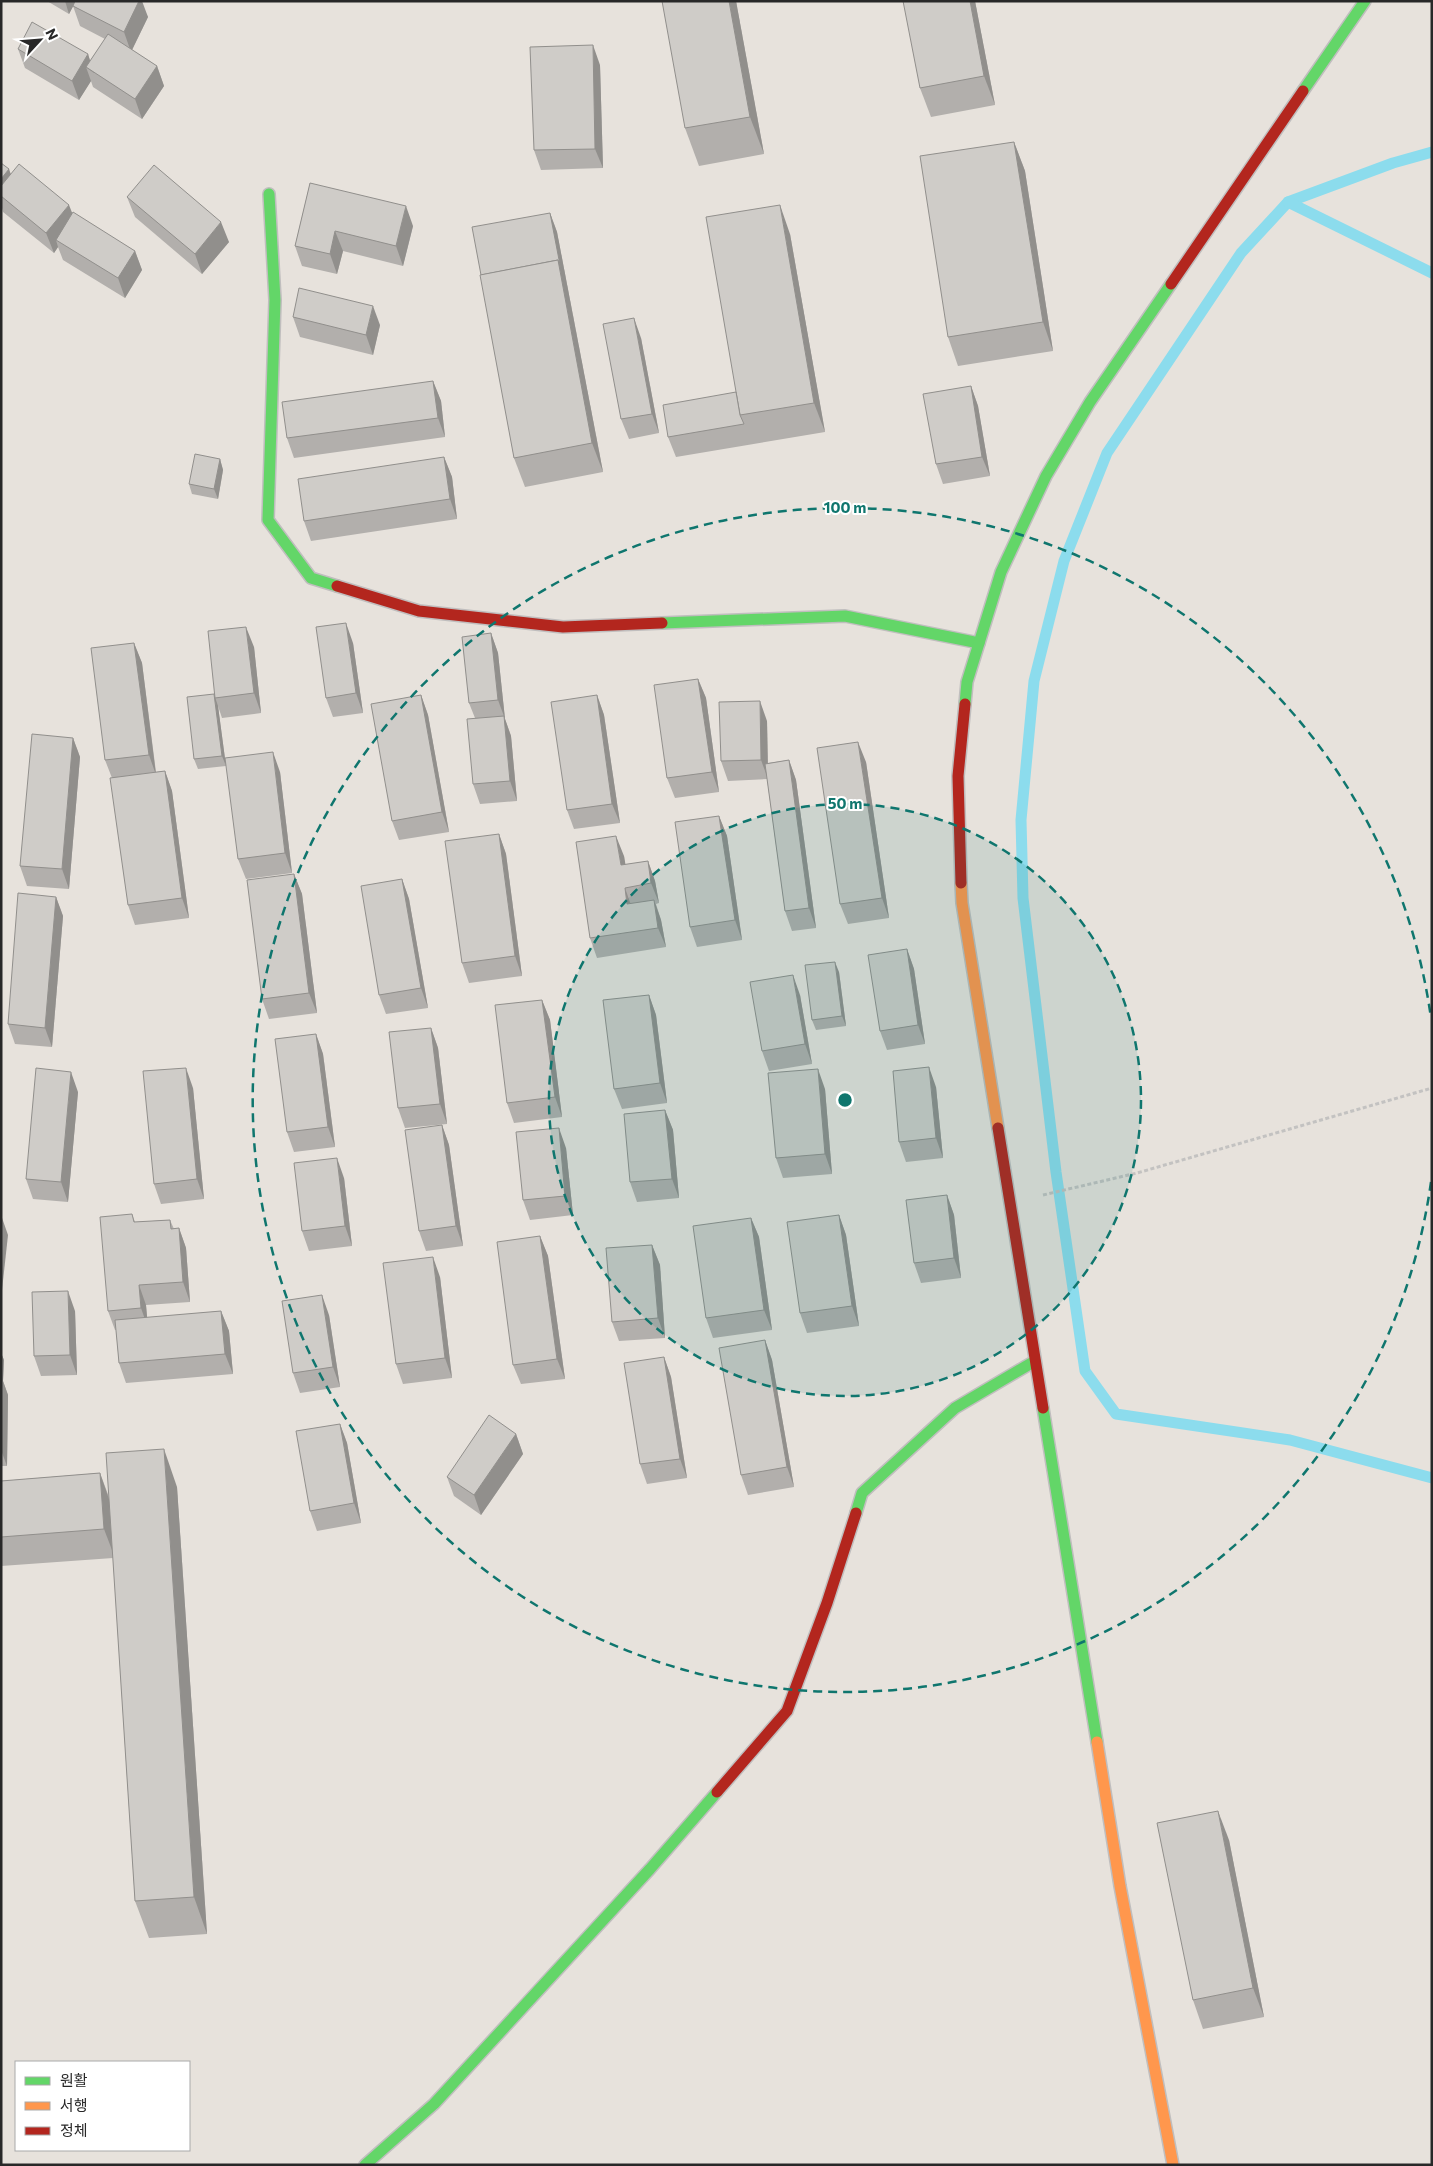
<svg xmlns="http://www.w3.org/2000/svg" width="1433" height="2166" font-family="Commissioner,'Noto Sans KR',sans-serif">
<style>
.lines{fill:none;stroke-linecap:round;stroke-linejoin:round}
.stream{stroke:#8cdced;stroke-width:11}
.fast-casing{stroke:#c0bebe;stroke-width:14}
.slow-casing{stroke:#c0bebe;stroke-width:14}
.jam-casing{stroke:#c0bebe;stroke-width:14}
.path{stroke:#c3c2c1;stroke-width:3;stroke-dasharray:4 2.5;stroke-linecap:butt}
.fast{stroke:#63d668;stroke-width:11}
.slow{stroke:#ff974d;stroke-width:11}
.jam{stroke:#b3261e;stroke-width:11}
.wall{fill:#b2afac}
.shaded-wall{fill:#918f8c}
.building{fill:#cfccc8;stroke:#918f8c}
.ring{fill:none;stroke:#0f766e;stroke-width:2.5;stroke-dasharray:9 6}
.centre{fill:#0f766e;stroke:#fff;stroke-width:2.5}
.ring-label{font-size:15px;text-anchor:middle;font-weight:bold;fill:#0f766e;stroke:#fff;stroke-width:4;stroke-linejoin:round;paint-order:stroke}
</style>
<rect width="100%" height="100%" fill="#e7e2dc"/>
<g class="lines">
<g class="stream">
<path d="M1432 152 1393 163 1288 202 1241 253 1107 453 1064 561 1034 681 1021 820 1023 898 1056 1172 1085 1371 1116 1414 1290 1440 1432 1478"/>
<path d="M1288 202 1432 273"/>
</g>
<g class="fast-casing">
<g id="fast">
<path d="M1303 91 1365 1"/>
<path d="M269 194 275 300 268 520 311 578 337 586"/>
<path d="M662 623 845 616 979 643"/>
<path d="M965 704 967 682 1001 572 1046 476 1090 402 1171 284"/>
<path d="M1043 1408 1097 1742"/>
<path d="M856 1513 862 1493 955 1408 1035 1361"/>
<path d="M365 2165 434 2104 650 1869 717 1792"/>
</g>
</g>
<g class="slow-casing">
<g id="slow">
<path d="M961 883 962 903 998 1128"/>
<path d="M1097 1742 1120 1886 1173 2165"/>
</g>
</g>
<g class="jam-casing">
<g id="jam">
<path d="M1171 284 1303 91"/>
<path d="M337 586 419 611 563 627 662 623"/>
<path d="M961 883 958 776 965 704"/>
<path d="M998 1128 1043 1408"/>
<path d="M717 1792 787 1711 827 1603 856 1513"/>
</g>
</g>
<path class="path" d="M1043 1195 1137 1173 1432 1088"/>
<use href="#fast" class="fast"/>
<use href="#slow" class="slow"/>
<use href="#jam" class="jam"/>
</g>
<g class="wall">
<path d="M47 1H139L148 17 132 50 157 66 164 86 142 119 93 87 91 81 79 100 25 68 18 49 88 54 90 61 105 39 80 26 73 6 69 14Z"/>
<path d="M736 1 764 154 699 166 685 128Z"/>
<path d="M975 1 995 105 931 117 920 88Z"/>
<path d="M600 65 603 168 541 170 534 150Z"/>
<path d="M1014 142 1025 171 1053 351 958 366 948 337Z"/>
<path d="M1 163 11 174 72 214 135 251 142 270 125 298 63 260 58 247 54 253 3 212 2 208 1 209Z"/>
<path d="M310 183 413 226 403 266 343 251 337 274 302 266 295 246Z"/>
<path d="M127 197 229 242 202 274 135 217Z"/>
<path d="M550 213 557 232 603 472 525 487 514 458 481 275Z"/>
<path d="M790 234 825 432 676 457 668 437 736 392Z"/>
<path d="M293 317 380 325 373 355 300 337Z"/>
<path d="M641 338 659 433 629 439 621 419Z"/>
<path d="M433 381 441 401 445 437 294 458 287 438Z"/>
<path d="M971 386 978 406 990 476 943 484 936 464Z"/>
<path d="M444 457 452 477 457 519 311 541 304 521Z"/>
<path d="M220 459 223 470 218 499 192 494 189 484Z"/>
<path d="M491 633 498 653 505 719 511 736 517 801 480 804 473 784 475 718 469 703Z"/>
<path d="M134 643 142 663 156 772 165 771 172 791 189 918 135 925 128 905 112 778 105 760Z"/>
<path d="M353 643 363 713 333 717 326 698Z"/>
<path d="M254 647 261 713 222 718 218 706 226 766 198 769 194 759 214 694Z"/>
<path d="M698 679 706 698 719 792 675 798 667 778Z"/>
<path d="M421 695 428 715 449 832 399 840 392 821Z"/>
<path d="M597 695 604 715 620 823 574 829 567 810Z"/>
<path d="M767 721 768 763 789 760 796 780 816 928 792 931 785 911 767 779 728 781 721 761Z"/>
<path d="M73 738 80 757 69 889 27 886 20 866Z"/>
<path d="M866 762 889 918 848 924 840 904Z"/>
<path d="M280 772 292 873 246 879 238 859Z"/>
<path d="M719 816 727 836 742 940 697 947 690 927Z"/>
<path d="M499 834 506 854 522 976 469 983 462 963Z"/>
<path d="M624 856 625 865 648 861 655 881 659 903 656 904 661 920 666 947 597 958 590 938Z"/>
<path d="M294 874 302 894 317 1013 269 1019 262 999Z"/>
<path d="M402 879 409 899 428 1008 386 1014 379 995Z"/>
<path d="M56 897 63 916 52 1047 15 1044 8 1024Z"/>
<path d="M907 949 914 969 925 1044 887 1050 880 1031Z"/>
<path d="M839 972 846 1026 816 1030 812 1020Z"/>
<path d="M649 995 656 1015 667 1103 622 1109 614 1089Z"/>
<path d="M800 995 812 1064 769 1071 762 1051Z"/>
<path d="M542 1000 550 1020 562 1117 514 1123 507 1103Z"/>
<path d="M431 1028 438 1048 447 1124 405 1128 398 1108Z"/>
<path d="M316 1034 323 1054 335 1147 294 1152 287 1132Z"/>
<path d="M936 1087 943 1158 906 1162 899 1142Z"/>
<path d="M193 1088 204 1199 161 1204 154 1184Z"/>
<path d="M825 1089 832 1174 783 1178 776 1158Z"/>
<path d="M78 1092 68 1202 33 1199 26 1179Z"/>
<path d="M665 1110 673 1130 679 1198 637 1202 630 1182Z"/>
<path d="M442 1125 449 1145 463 1246 426 1251 419 1231Z"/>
<path d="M566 1148 573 1215 530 1220 523 1200Z"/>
<path d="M344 1178 352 1246 309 1251 302 1231Z"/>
<path d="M947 1195 954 1215 961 1278 921 1283 914 1263Z"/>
<path d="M132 1214 135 1222 170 1220 174 1229 179 1228 186 1248 190 1302 146 1305 147 1318 221 1311 229 1331 233 1374 126 1383 119 1363 116 1330H115L108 1311Z"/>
<path d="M839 1215 846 1235 859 1326 807 1333 800 1313Z"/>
<path d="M751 1218 759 1237 772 1330 713 1338 706 1318Z"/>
<path d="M540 1236 548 1256 565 1379 521 1384 513 1365Z"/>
<path d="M652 1245 660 1265 665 1338 619 1341 612 1322Z"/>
<path d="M440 1277 452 1378 403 1384 396 1364Z"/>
<path d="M75 1311 77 1375 41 1376 34 1356Z"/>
<path d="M329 1315 340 1387 300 1393 293 1373Z"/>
<path d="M765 1340 772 1360 794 1487 748 1495 741 1475Z"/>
<path d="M1 1353 4 1360 3 1381 8 1395 7 1466H1Z"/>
<path d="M664 1357 671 1377 687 1478 647 1484 640 1464Z"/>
<path d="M340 1424 347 1443 361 1523 317 1531 310 1511Z"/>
<path d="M516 1434 523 1454 481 1515 454 1496 447 1477Z"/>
<path d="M100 1473 109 1497 177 1487 207 1934 149 1938 135 1901 113 1558 1 1566V1481Z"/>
<path d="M1229 1840 1264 2017 1203 2029 1193 2000Z"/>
</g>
<g class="shaded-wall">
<path d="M65 1H76L69 14Z"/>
<path d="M139 1H142L148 17 131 52 124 32Z"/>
<path d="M729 1H736L764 154 750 117Z"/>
<path d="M970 1H975L995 105 984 76Z"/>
<path d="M593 45 600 65 603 168 595 149Z"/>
<path d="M88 54 94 73 86 67 91 81 79 100 72 81Z"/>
<path d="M157 66 164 86 142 119 135 99Z"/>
<path d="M1014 142 1025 171 1053 351 1043 322Z"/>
<path d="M9 169 16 189 1 196V179Z"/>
<path d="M69 205 77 225 56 240 58 247 54 253 46 233Z"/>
<path d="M780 205 790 234 825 432 814 403Z"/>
<path d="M406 206 413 226 403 266 396 246Z"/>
<path d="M550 213 557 232 603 472 592 443 558 260Z"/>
<path d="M221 222 229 242 202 274 195 254Z"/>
<path d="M335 231 343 251 337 274 330 254Z"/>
<path d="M135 251 142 270 125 298 118 278Z"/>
<path d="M373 306 380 325 373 355 366 335Z"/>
<path d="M634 318 641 338 659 433 652 414Z"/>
<path d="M433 381 441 401 445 437 438 418Z"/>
<path d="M971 386 978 406 990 476 982 457Z"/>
<path d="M444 457 452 477 457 519 450 499Z"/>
<path d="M220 459 223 470 218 499 214 489Z"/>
<path d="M346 623 353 643 363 713 356 693Z"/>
<path d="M246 627 254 647 261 713 254 693Z"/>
<path d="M491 633 498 653 505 719 498 700Z"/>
<path d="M134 643 142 663 156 775 149 755Z"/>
<path d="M698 679 706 698 719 792 712 772Z"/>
<path d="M214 694 218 706 226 766 222 756Z"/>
<path d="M421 695 428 715 449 832 442 812Z"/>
<path d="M597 695 604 715 620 823 612 804Z"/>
<path d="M760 701 767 721 768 779 761 760Z"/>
<path d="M504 716 511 736 517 801 510 781Z"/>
<path d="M73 738 80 757 69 889 62 869Z"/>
<path d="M858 742 866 762 889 918 882 898Z"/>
<path d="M273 752 280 772 292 873 285 853Z"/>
<path d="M789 760 796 780 816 928 809 908Z"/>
<path d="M165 771 172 791 189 918 182 898Z"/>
<path d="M719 816 727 836 742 940 735 920Z"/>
<path d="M499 834 506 854 522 976 515 956Z"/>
<path d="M616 836 624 856 629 885 621 865Z"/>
<path d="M648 861 655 881 659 903 651 883Z"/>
<path d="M294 874 302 894 317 1013 309 993Z"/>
<path d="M402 879 409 899 428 1008 421 988Z"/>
<path d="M625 888 632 908 627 904Z"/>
<path d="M56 897 63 916 52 1047 45 1028Z"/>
<path d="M654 900 661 920 666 947 658 928Z"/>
<path d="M907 949 914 969 925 1044 918 1025Z"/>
<path d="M835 962 839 972 846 1026 842 1016Z"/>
<path d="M793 975 800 995 812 1064 805 1044Z"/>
<path d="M649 995 656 1015 667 1103 660 1083Z"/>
<path d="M542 1000 550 1020 562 1117 555 1097Z"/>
<path d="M431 1028 438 1048 447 1124 440 1104Z"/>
<path d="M316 1034 323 1054 335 1147 328 1127Z"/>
<path d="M929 1067 936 1087 943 1158 936 1138Z"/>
<path d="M186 1068 193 1088 204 1199 197 1179Z"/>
<path d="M818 1069 825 1089 832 1174 825 1154Z"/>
<path d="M71 1072 78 1092 68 1202 61 1182Z"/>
<path d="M665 1110 673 1130 679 1198 672 1179Z"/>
<path d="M442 1125 449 1145 463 1246 456 1226Z"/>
<path d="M559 1128 566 1148 573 1215 565 1196Z"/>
<path d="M337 1158 344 1178 352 1246 345 1226Z"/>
<path d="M947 1195 954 1215 961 1278 954 1258Z"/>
<path d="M1 1215 8 1235 1 1299Z"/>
<path d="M839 1215 846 1235 859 1326 852 1306Z"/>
<path d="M751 1218 759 1237 772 1330 764 1310Z"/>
<path d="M179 1228 186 1248 190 1302 183 1282Z"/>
<path d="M540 1236 548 1256 565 1379 557 1359Z"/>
<path d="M652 1245 660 1265 665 1338 658 1318Z"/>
<path d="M433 1257 440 1277 452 1378 445 1358Z"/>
<path d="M139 1285 146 1305 148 1328 141 1308Z"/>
<path d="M68 1291 75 1311 77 1375 70 1355Z"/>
<path d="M322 1295 329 1315 340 1387 333 1367Z"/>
<path d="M221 1311 229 1331 233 1374 225 1354Z"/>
<path d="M765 1340 772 1360 794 1487 787 1467Z"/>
<path d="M1 1353 4 1360 3 1381 8 1395 7 1466 1 1450Z"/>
<path d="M664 1357 671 1377 687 1478 680 1459Z"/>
<path d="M340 1424 347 1443 361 1523 354 1503Z"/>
<path d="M516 1434 523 1454 481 1515 474 1495Z"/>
<path d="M164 1449 177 1487 207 1934 194 1897Z"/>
<path d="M100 1473 110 1502 115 1558 104 1529Z"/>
<path d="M1218 1811 1229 1840 1264 2017 1253 1988Z"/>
</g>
<g class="building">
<path d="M75 1H139L124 32 73 6Z"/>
<path d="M662 1H729L750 117 685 128Z"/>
<path d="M903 1H970L984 76 920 88Z"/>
<path d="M32 22 88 54 72 81 18 49Z"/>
<path d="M108 34 157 66 135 99 86 67Z"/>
<path d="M593 45 595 149 534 150 530 47Z"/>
<path d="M1014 142 1043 322 948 337 920 156Z"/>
<path d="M1 163 9 169 1 179Z"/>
<path d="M19 164 69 205 46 233 1 196V186Z"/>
<path d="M154 165 221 222 195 254 127 197Z"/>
<path d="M310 183 406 206 396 246 335 231 330 254 295 246Z"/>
<path d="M780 205 814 403 740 415 706 217Z"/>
<path d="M73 212 135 251 118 278 56 240Z"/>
<path d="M550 213 561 270 558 260 481 275 472 227Z"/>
<path d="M558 260 592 443 514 458 480 275Z"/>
<path d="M299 288 373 306 366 335 293 317Z"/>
<path d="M634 318 652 414 621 419 603 324Z"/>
<path d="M433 381 438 418 287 438 282 402Z"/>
<path d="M971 386 982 457 936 464 923 394Z"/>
<path d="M736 392 740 415 744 424 668 437 663 405Z"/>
<path d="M195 454 220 459 214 489 189 484Z"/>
<path d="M444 457 450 499 304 521 298 479Z"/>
<path d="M346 623 356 693 326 698 316 627Z"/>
<path d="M246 627 254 693 215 698 208 631Z"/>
<path d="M491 633 498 700 469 703 462 637Z"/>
<path d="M134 643 149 755 105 760 91 648Z"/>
<path d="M698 679 712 772 667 778 654 685Z"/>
<path d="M214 694 222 756 194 759 187 697Z"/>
<path d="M421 695 442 812 392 821 371 704Z"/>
<path d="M597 695 612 804 567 810 551 702Z"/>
<path d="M760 701 761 760 721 761 719 702Z"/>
<path d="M504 716 510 781 473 784 467 719Z"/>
<path d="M32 734 73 738 62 869 20 866Z"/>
<path d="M858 742 882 898 840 904 817 748Z"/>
<path d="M273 752 285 853 238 859 225 758Z"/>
<path d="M789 760 809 908 785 911 765 764Z"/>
<path d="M165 771 182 898 128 905 110 778Z"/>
<path d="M719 816 735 920 690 927 675 822Z"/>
<path d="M499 834 515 956 462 963 445 841Z"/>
<path d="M616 836 621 865 648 861 651 883 625 888 627 904 654 900 658 928 590 938 576 842Z"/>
<path d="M294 874 309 993 262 999 247 880Z"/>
<path d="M402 879 421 988 379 995 361 886Z"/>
<path d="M18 893 56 897 45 1028 8 1024Z"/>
<path d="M907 949 918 1025 880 1031 868 955Z"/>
<path d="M835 962 842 1016 812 1020 805 965Z"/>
<path d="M793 975 805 1044 762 1051 750 982Z"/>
<path d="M649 995 660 1083 614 1089 603 1000Z"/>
<path d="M542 1000 555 1097 507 1103 495 1005Z"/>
<path d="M431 1028 440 1104 398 1108 389 1032Z"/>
<path d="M316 1034 328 1127 287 1132 275 1039Z"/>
<path d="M929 1067 936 1138 899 1142 893 1071Z"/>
<path d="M36 1068 71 1072 61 1182 26 1179Z"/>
<path d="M186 1068 197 1179 154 1184 143 1071Z"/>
<path d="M818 1069 825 1154 776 1158 768 1073Z"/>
<path d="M665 1110 672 1179 630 1182 624 1114Z"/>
<path d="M442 1125 456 1226 419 1231 405 1130Z"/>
<path d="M559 1128 565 1196 523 1200 516 1132Z"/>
<path d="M337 1158 345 1226 302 1231 294 1163Z"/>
<path d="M947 1195 954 1258 914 1263 906 1200Z"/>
<path d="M132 1214 134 1222 170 1220 171 1229 179 1228 183 1282 139 1285 141 1308 108 1311 100 1217Z"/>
<path d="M839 1215 852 1306 800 1313 787 1222Z"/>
<path d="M751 1218 764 1310 706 1318 693 1226Z"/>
<path d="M540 1236 557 1359 513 1365 497 1242Z"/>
<path d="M652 1245 658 1318 612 1322 606 1248Z"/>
<path d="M433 1257 445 1358 396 1364 383 1263Z"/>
<path d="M68 1291 70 1355 34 1356 32 1292Z"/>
<path d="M322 1295 333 1367 293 1373 282 1301Z"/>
<path d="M221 1311 225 1354 119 1363 115 1320Z"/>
<path d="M765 1340 787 1467 741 1475 719 1348Z"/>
<path d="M664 1357 680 1459 640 1464 624 1363Z"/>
<path d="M489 1415 516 1434 474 1495 447 1477Z"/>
<path d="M340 1424 354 1503 310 1511 296 1431Z"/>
<path d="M164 1449 194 1897 135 1901 106 1453Z"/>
<path d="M100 1473 104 1529 1 1537V1481Z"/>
<path d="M1218 1811 1253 1988 1193 2000 1157 1823Z"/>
</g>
<circle cx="845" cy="1100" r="296" fill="#0f766e" fill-opacity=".12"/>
<g class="ring">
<circle cx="845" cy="1100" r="296"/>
<path d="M1431 1182A592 592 0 1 1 1431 1018"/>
</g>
<circle cx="845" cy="1100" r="8" class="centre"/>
<g class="ring-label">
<text x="845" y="513">100 m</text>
<text x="845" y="809">50 m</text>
</g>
<rect width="1433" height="2166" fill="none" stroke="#282828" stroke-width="5"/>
<rect x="15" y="2061" width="175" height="90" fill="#ffffff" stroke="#a9a9a9"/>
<rect x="25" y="2077" width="25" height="8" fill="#63d668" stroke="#a9a9a9"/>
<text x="60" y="2086" font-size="15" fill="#282828">원활</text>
<rect x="25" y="2102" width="25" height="8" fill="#ff974d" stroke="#a9a9a9"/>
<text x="60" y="2111" font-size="15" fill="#282828">서행</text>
<rect x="25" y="2127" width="25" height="8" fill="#b3261e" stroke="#a9a9a9"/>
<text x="60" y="2136" font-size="15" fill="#282828">정체</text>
<g transform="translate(40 40) rotate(64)" stroke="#ffffff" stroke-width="4" paint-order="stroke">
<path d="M0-4L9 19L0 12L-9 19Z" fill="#282828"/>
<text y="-8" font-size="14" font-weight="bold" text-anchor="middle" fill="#282828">N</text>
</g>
</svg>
